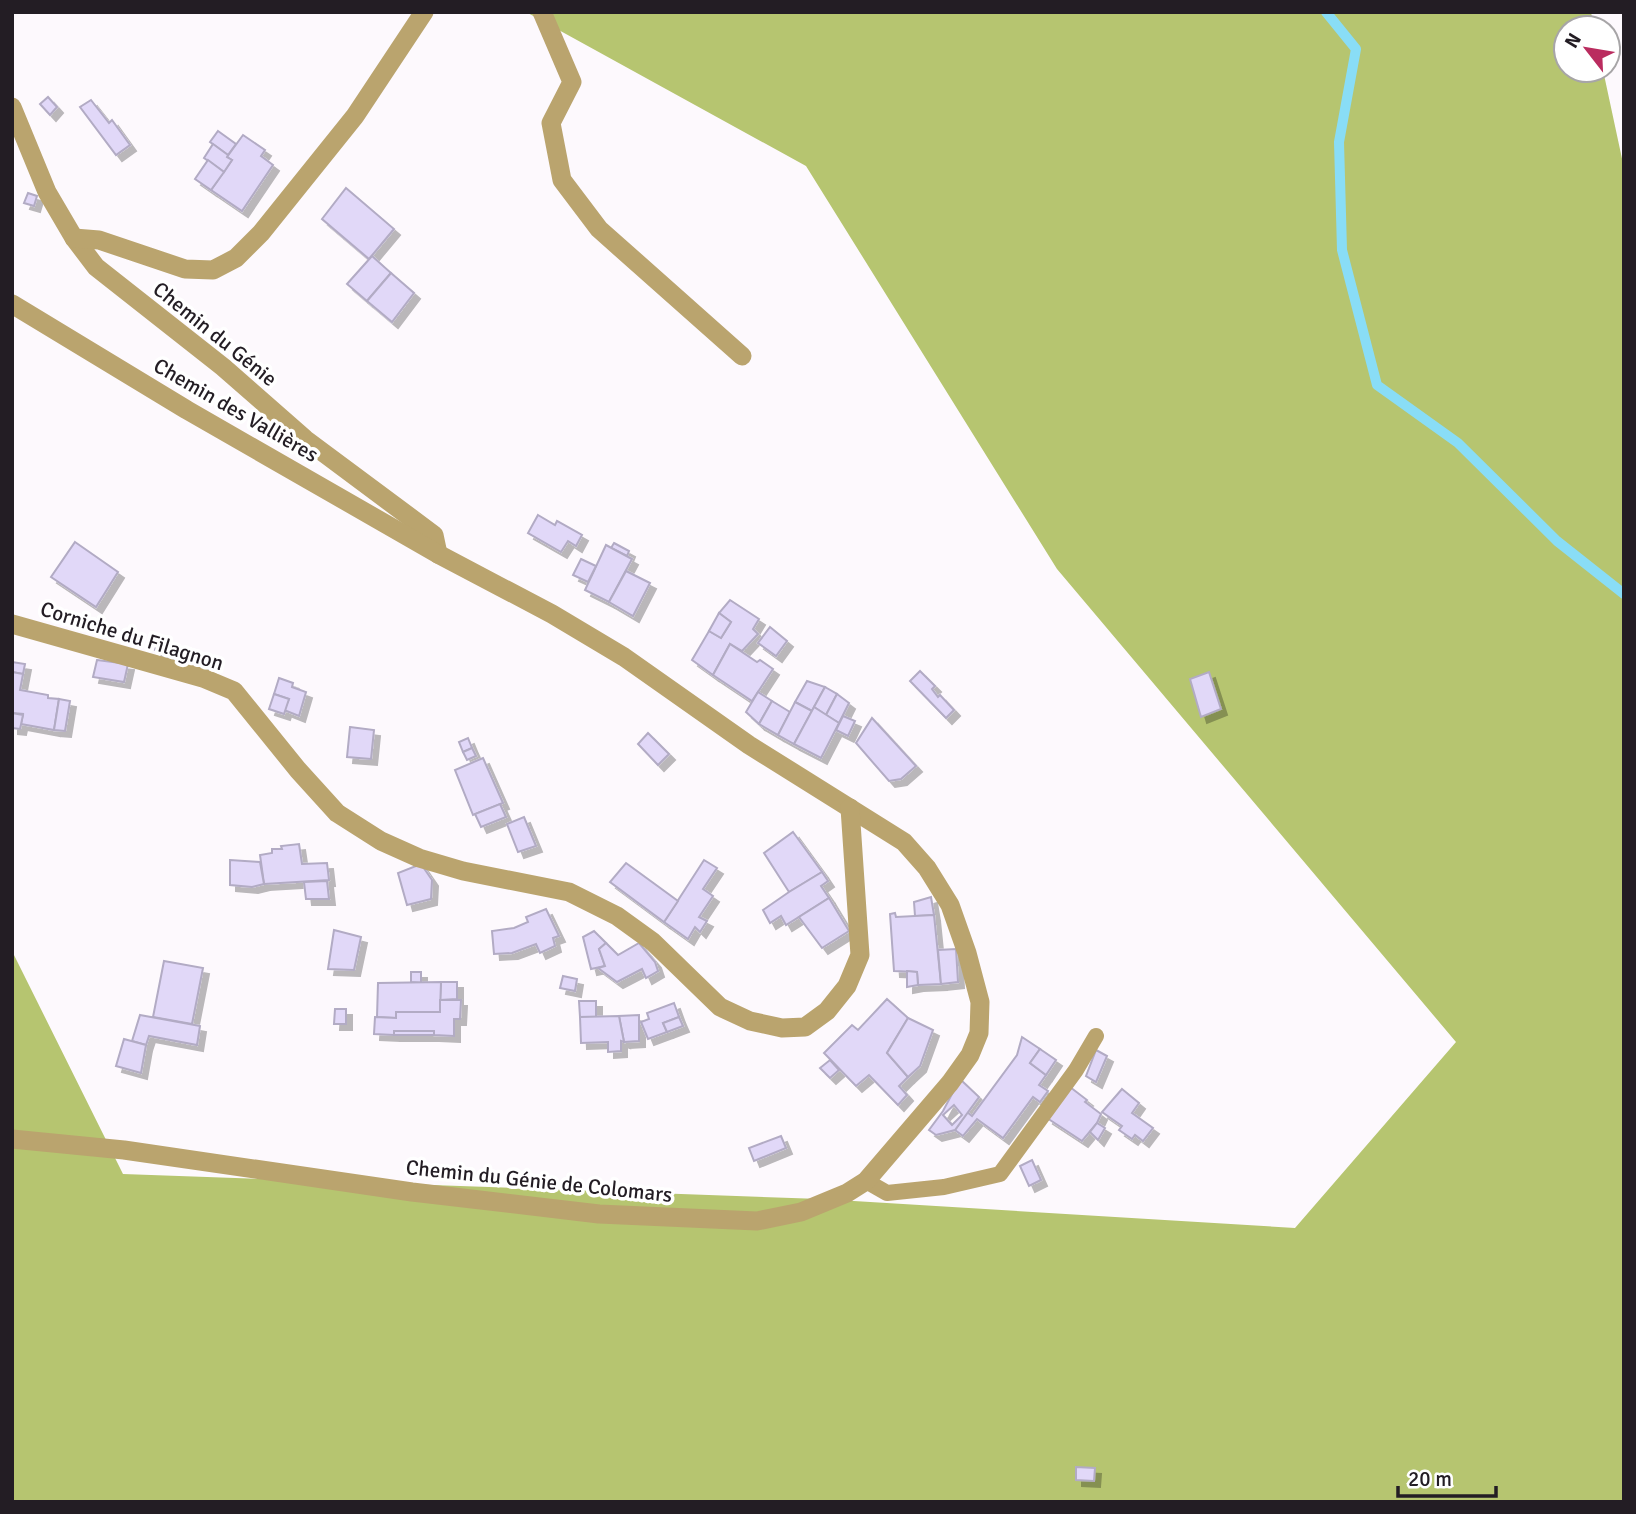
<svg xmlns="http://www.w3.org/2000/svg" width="1636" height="1514" font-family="Signika,sans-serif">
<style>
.forest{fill:#b6c570}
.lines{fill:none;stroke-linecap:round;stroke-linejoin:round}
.stream{stroke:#89ddf6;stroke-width:10}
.building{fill:#e1d8f8;stroke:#b2abc4;stroke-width:2;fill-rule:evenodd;filter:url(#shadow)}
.service{stroke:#baa46e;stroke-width:16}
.minor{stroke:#baa46e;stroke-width:19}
.labels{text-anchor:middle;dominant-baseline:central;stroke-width:7;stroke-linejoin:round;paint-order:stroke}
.street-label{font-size:21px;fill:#231d24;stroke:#fff}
</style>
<defs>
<filter id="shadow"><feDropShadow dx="6" dy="6" stdDeviation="0" flood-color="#0004"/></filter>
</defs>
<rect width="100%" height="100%" fill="#fdf9fd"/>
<path class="forest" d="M526 12H1591L1594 28H1566V70H1603L1624 168V1502H12V951L123 1174 821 1199 1295 1228 1456 1042 1057 569 806 166Z"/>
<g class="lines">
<path class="stream" d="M1326 12 1356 49 1339 142 1342 250 1377 385 1458 443 1557 541 1624 594"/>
</g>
<g class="building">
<path d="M48 97 57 107 50 115 40 104Z"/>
<path d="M91 100 109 123 112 120 130 145 116 155 80 107Z"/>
<path d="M218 131 236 144 228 155 210 142Z"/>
<path d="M243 135 265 150 261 156 273 165 242 211 211 190 232 160 227 157Z"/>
<path d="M213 144 228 155 227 157 232 160 224 172 204 158Z"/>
<path d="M208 160 224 172 211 190 195 179Z"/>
<path d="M346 188 394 229 369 259 322 219Z"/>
<path d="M28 193 37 196 34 206 24 203Z"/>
<path d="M372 256 391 273 367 301 347 284Z"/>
<path d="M391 273 414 293 392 322 367 301Z"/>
<path d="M538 515 555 525 557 521 582 535 576 546 568 541 561 552 528 533Z"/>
<path d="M75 542 118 572 96 607 51 577Z"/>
<path d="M614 543 629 551 627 556 611 548Z"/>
<path d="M606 545 632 559 609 602 585 590Z"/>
<path d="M581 559 596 566 588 582 573 575Z"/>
<path d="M626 571 650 583 633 616 609 602Z"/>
<path d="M730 600 759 619 753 629 758 634 742 651 730 644 713 675 692 660 709 631 721 638 731 622 719 613Z"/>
<path d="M719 613 731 622 721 638 709 631Z"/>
<path d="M770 627 787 641 776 656 758 643Z"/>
<path d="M159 638 204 657 200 670 155 650Z"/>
<path d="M730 644 757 662 760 660 773 669 752 701 713 675Z"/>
<path d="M97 660 128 664 124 682 93 677Z"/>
<path d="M12 662 25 664 23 674 12 672Z"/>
<path d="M920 671 935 686 932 689 938 697 940 695 954 710 946 718 910 681Z"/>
<path d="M12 672 23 674 20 690 48 695V698L59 699 54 730 21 724 23 714 12 713Z"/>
<path d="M1209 672 1221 709 1201 717 1190 679Z"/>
<path d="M279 678 293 683 292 687 306 692 299 716 284 710 289 699 274 694Z"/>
<path d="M807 681 825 687 812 711 795 702Z"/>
<path d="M825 687 837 694 826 715 814 707Z"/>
<path d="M758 692 772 701 759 724 746 712Z"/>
<path d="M274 694 289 699 284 714 269 709Z"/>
<path d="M837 694 849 703 839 723 826 715Z"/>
<path d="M59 699 70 701 65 731 54 730Z"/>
<path d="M772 701 790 712 778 735 759 724Z"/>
<path d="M795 702 812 711 794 744 778 735Z"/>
<path d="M814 707 839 723 821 758 794 744Z"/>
<path d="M12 713 23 715 20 729 12 728Z"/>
<path d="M843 716 855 721 848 736 836 730Z"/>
<path d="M872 718 916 766 901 779 889 781 856 743Z"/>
<path d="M350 727 374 730 371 759 347 757Z"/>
<path d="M648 733 669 754 658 765 638 744Z"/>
<path d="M468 738 472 748 463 752 459 742Z"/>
<path d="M472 748 476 756 467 760 463 752Z"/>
<path d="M483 758 503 803 473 815 455 770Z"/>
<path d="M500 804 506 817 481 827 475 814Z"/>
<path d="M524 817 536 846 518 852 507 824Z"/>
<path d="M793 832 822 872 789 892 764 853Z"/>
<path d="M299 844 302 864 327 863 329 880 264 884 260 855 272 853V849H282L281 846Z"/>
<path d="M230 860 260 862 264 884 252 887 230 885Z"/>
<path d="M704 860 717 868 703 889 713 896 699 917 707 921 700 932 695 927 688 939 664 922Z"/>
<path d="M626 863 678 901 664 922 610 882Z"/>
<path d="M421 864 432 880 431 899 407 905 398 873Z"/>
<path d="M822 872 828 881 821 886 829 898 786 925 781 916 770 923 763 910 789 892Z"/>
<path d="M327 881 329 899H306L304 882Z"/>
<path d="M931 897 934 915 915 916 914 902Z"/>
<path d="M829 898 849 931 822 948 799 917Z"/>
<path d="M546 909 559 936 553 938 555 946 540 953 536 944 512 953 494 954 492 931 514 928 528 922 526 917Z"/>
<path d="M895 913 896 917 934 915 941 984 918 985 917 972 894 971 890 914Z"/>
<path d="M334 930 361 937 354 970 328 969Z"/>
<path d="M594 931 606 943 599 949 605 966 591 969 583 937Z"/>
<path d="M606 943 618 955 639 943 655 962 658 971 646 978 642 969 617 982 598 968 605 966 599 949Z"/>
<path d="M956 949 958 982 941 984 938 950Z"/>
<path d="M164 961 203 968 192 1024 153 1017Z"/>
<path d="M907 971 917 972 918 985 907 987Z"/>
<path d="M411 972H421V983L411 982Z"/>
<path d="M563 976 577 979 575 991 560 988Z"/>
<path d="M441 982H457V999L440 1000Z"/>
<path d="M441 982 440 1012H396V1018L377 1017 378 983Z"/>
<path d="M887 999 908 1018 887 1053 908 1077 899 1086 907 1095 898 1105 869 1075 856 1086 824 1053 852 1025 858 1030Z"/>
<path d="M440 1000H461L460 1019H454V1036L434 1035V1031H394V1035L374 1034 375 1017 396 1018V1012H440Z"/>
<path d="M579 1001H596V1017H580Z"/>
<path d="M674 1003 679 1017 663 1023 667 1032 648 1039 641 1022 649 1019 647 1013Z"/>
<path d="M335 1009H346V1024H334Z"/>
<path d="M140 1015 200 1026 197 1045 149 1036 146 1045 132 1041Z"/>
<path d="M639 1015V1041L624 1042 619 1016Z"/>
<path d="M619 1016 624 1042 621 1041V1051L608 1052V1042L581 1043 580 1017Z"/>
<path d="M679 1017 683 1026 667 1032 663 1023Z"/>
<path d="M908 1018 933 1030 920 1066 908 1077 887 1053Z"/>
<rect x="394" y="1031" width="40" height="4"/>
<path d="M1022 1037 1040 1049 1030 1063 1046 1075 1039 1085 1048 1091 1040 1102 1033 1097 1003 1138 977 1119 963 1136 955 1130 967 1112 972 1116 1017 1055Z"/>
<path d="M124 1039 146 1045 141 1073 116 1066Z"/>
<path d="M1040 1049 1056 1060 1046 1075 1030 1063Z"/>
<path d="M1096 1050 1107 1056 1096 1082 1086 1076Z"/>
<path d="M830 1060 839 1070 830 1078 820 1068Z"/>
<path d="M960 1079 979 1097 955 1130 936 1135 929 1130 943 1111ZM954 1105 962 1115 952 1125 943 1115Z"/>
<path d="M1070 1087 1087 1100 1085 1102 1101 1114 1097 1123 1082 1141 1047 1118Z"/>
<path d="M1122 1089 1139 1103 1132 1113 1153 1128 1143 1141 1135 1135 1132 1139 1119 1130 1122 1126 1102 1112Z"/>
<path d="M1097 1123 1105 1128 1098 1140 1090 1132Z"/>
<path d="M781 1136 786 1148 754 1161 749 1148Z"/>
<path d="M1032 1160 1041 1180 1029 1186 1020 1166Z"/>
<path d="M1076 1467 1095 1468 1094 1481 1076 1480Z"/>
</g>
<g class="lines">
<path class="service" d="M866 1181 887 1193 944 1187 1000 1174 1076 1070 1096 1036"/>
<g class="minor">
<path d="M542 12 572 82 551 123 562 180 599 229 742 356"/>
<path d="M12 107 47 192 74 238 96 267 223 367 305 439 434 535 438 554"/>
<path d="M74 238 99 240 185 269 213 270 236 258 261 233 355 116 424 12"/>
<path d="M12 304 187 410 438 554 552 614 624 657 749 745 904 842 927 868 950 905 967 953 980 1002 979 1033 970 1055 950 1083 866 1181 847 1193 801 1212 757 1221 599 1214 412 1192 124 1150 12 1139"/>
<path d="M12 624 203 678 234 691 298 770 337 813 381 841 419 858 463 871 569 892 617 916 653 942 720 1007 750 1021 782 1028 805 1027 827 1011 847 986 860 955 850 808"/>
</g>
</g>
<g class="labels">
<g class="street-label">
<text transform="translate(215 334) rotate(39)">Chemin du Génie</text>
<text transform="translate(236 410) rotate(30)">Chemin des Vallières</text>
<text transform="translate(132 636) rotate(17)">Corniche du Filagnon</text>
<text transform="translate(539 1181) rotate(6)">Chemin du Génie de Colomars</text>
</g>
</g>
<rect width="1636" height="1514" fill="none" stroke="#231d24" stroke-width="28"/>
<g transform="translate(1587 49) rotate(301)"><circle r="33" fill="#ffffff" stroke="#a7a5a7" stroke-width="2"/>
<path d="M0-5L12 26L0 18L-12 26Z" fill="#ba2c5f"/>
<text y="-10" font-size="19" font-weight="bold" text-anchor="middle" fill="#231d24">N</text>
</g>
<path d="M1398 1486v10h98v-10" fill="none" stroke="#231d24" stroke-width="3.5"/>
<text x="1408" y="1486" font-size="21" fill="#231d24" stroke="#ffffff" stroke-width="5" paint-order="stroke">20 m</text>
</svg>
